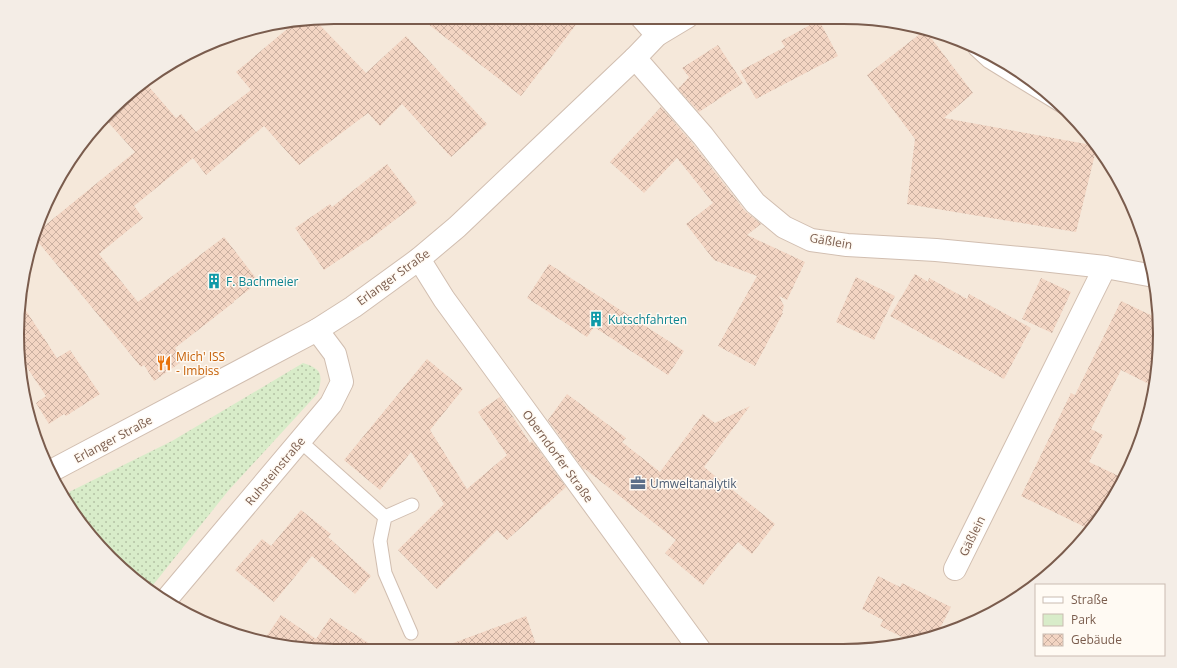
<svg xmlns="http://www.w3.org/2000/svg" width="1177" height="668" font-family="'Open Sans',sans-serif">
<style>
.residential{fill:#f5e8da}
.green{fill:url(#green-dots)}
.building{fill:url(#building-cross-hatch)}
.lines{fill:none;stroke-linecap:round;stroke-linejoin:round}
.lane-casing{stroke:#d1beb0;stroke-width:15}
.street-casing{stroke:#d1beb0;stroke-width:24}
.lane{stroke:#fff;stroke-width:13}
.street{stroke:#fff;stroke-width:22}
.labels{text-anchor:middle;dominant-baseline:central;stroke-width:3;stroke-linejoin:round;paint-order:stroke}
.street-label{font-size:12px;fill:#7a5c4d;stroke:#fffaf3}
.culture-label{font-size:12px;fill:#0d838f;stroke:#fffaf3;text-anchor:start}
.food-label{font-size:12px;fill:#c56008;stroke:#fffaf3;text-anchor:start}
.service-label{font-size:12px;fill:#4e5e75;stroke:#fffaf3;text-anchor:start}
.rim{fill:none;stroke:#7a5c4d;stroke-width:2}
</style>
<defs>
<pattern id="green-dots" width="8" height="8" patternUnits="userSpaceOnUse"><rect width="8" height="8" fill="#d8ecc9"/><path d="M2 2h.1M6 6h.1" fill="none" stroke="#b4c2a5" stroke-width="1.8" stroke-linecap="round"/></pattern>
<pattern id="building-cross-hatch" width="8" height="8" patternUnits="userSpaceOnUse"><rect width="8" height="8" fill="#f3d5c3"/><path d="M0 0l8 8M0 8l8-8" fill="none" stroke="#cab0a1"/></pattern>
</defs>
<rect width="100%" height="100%" fill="#fdf6ec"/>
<path class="residential" d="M334 17 864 18 945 34 1019 70 1067 110 1106 158 1136 212 1154 272 1160 334 1154 396 1136 455 1107 510 1067 558 1002 608 945 634 864 650H313L232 634 158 598 96 543 41 455 18 355 28 252 71 158 141 82 232 34Z"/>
<path class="green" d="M303 363C322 369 323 374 318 393L228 491 149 590 96 543 65 494 172 441Z"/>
<g class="building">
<path d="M419 17H582L521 96Z"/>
<path d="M315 20 366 73 406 36 487 124 451 157 402 104 380 126 368 113 299 165 264 126 206 175 193 158 134 206 143 218 99 254 138 302 224 237 259 282 234 301V302L175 348 184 360 154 381 144 365 141 367 34 237 37 232 135 152 106 120 141 82 144 81 176 118 181 114 196 132 251 90 236 72 293 24Z"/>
<path d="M819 20 838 56 756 99 740 71 785 47 781 41Z"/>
<path d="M925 30 973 93 944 118 1097 146 1076 232 907 204 915 139 867 75Z"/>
<path d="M718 45 743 83 699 112 678 89 689 77 682 68Z"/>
<path d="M661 107 693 144 745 211 761 224 747 235 805 262 787 300 779 296 784 306 782 313H783L755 366 718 346 757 276 714 260 686 224 713 203 677 158 644 193 610 162Z"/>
<path d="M387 164 417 203 374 236 324 270 295 228 330 204 332 207Z"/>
<path d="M549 264 684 351 668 375 594 327 587 337 527 298Z"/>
<path d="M915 274 928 282 929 278 967 299 969 294 1031 328 1004 379 890 316Z"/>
<path d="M856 277 895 296 874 340 836 322Z"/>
<path d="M1041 278 1071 292 1052 333 1022 319Z"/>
<path d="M1121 301 1159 319 1160 334 1155 387 1121 370 1091 429 1103 435 1089 462 1123 478 1107 510 1091 530 1021 496 1071 393 1075 395Z"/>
<path d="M23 306 57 358 70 350 100 394 66 416 64 414 49 424 36 403 46 396 18 354Z"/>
<path d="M427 359 463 389 430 430 467 489 507 455 478 412 500 397 530 443 532 441 566 487 507 540 497 530 437 589 398 550 444 504 411 452 380 490 344 460Z"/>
<path d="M567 394 626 438 622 442 660 472 703 414 715 423 750 406 704 467 775 524 752 554 738 542 703 585 665 553 676 540 585 469 584 470 548 420Z"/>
<path d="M301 510 331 534 328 537 371 576 355 594 312 556 274 602 235 570 262 539 271 546Z"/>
<path d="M878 576 900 587 902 583 951 607 936 636 910 641 880 626 883 620 862 609Z"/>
<path d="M281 615 316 639 330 618 379 650H313L264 640Z"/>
<path d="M526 616 538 650H441L440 648Z"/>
</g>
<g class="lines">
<g class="lane-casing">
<g id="lane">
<path d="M975 49 988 61 1068 110"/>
<path d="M300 441 385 517"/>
<path d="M411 633 385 573 380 541 385 517 412 505"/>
</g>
</g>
<g class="street-casing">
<g id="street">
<path d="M641 17 657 35"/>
<path d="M635 58 703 136 755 203 784 227 811 240 847 245 936 250 1042 260 1105 267 1154 276"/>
<path d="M419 259 444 299 700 650"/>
<path d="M51 471 317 330 353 307 419 259 457 227 635 58 657 35 687 17"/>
<path d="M955 569 1105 267"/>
<path d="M165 601 331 404 342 382 335 354 317 330"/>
</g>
</g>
<use href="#lane" class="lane"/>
<use href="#street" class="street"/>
</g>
<defs>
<g id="building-bare" transform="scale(1.2)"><path d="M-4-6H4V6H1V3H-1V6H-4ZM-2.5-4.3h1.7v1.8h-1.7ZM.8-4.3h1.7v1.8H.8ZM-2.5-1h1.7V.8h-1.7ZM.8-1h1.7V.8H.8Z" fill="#0f9aa8" stroke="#fffaf3" stroke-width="2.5" paint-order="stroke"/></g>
<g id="restaurant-bare" transform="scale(1.2)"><path d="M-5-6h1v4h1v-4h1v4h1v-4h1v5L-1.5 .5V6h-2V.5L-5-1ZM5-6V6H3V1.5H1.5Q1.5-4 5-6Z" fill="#e8710a" stroke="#fffaf3" stroke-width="2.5" paint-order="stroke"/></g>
<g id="office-bare" transform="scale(1.2)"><path d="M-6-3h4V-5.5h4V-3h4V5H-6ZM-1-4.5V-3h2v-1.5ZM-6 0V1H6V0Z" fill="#5c6f8a" stroke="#fffaf3" stroke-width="2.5" paint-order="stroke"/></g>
</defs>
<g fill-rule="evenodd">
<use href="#building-bare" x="214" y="281"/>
<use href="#building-bare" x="596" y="319"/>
<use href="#restaurant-bare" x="164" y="363"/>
<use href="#office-bare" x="638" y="483"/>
</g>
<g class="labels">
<g class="street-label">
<text transform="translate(831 241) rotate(10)">Gäßlein</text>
<text transform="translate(393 277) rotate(-36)">Erlanger Straße</text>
<text transform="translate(113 439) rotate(-28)">Erlanger Straße</text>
<text transform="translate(558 456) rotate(54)">Oberndorfer Straße</text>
<text transform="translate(275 471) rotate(-50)">Ruhsteinstraße</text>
<text transform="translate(972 536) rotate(-64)">Gäßlein</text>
</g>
<g class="culture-label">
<text x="226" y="281">F. Bachmeier</text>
<text x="608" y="319">Kutschfahrten</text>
</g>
<g class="food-label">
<text x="176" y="356">Mich' ISS<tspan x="176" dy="14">- Imbiss</tspan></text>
</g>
<g class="service-label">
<text x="650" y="483">Umweltanalytik</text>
</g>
</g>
<path d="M0 0H1177V668H0ZM334 24H843A310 310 0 0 1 1153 334V334A310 310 0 0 1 843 644H334A310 310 0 0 1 24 334V334A310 310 0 0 1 334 24Z" fill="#f4ede6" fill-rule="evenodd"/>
<path class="rim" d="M334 24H843A310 310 0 0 1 1153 334V334A310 310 0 0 1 843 644H334A310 310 0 0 1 24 334V334A310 310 0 0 1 334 24Z"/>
<rect x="1035" y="584" width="130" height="72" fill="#fffaf3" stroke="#cabbb1"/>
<rect x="1043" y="597" width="20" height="6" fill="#ffffff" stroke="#cabbb1"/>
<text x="1071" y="604" font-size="12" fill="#7a5c4d">Straße</text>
<rect x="1043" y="614" width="20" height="12" fill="#d8ecc9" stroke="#cabbb1"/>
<text x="1071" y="624" font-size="12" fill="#7a5c4d">Park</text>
<rect x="1043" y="634" width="20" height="12" fill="url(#building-cross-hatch)" stroke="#cabbb1"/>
<text x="1071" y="644" font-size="12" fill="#7a5c4d">Gebäude</text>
</svg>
